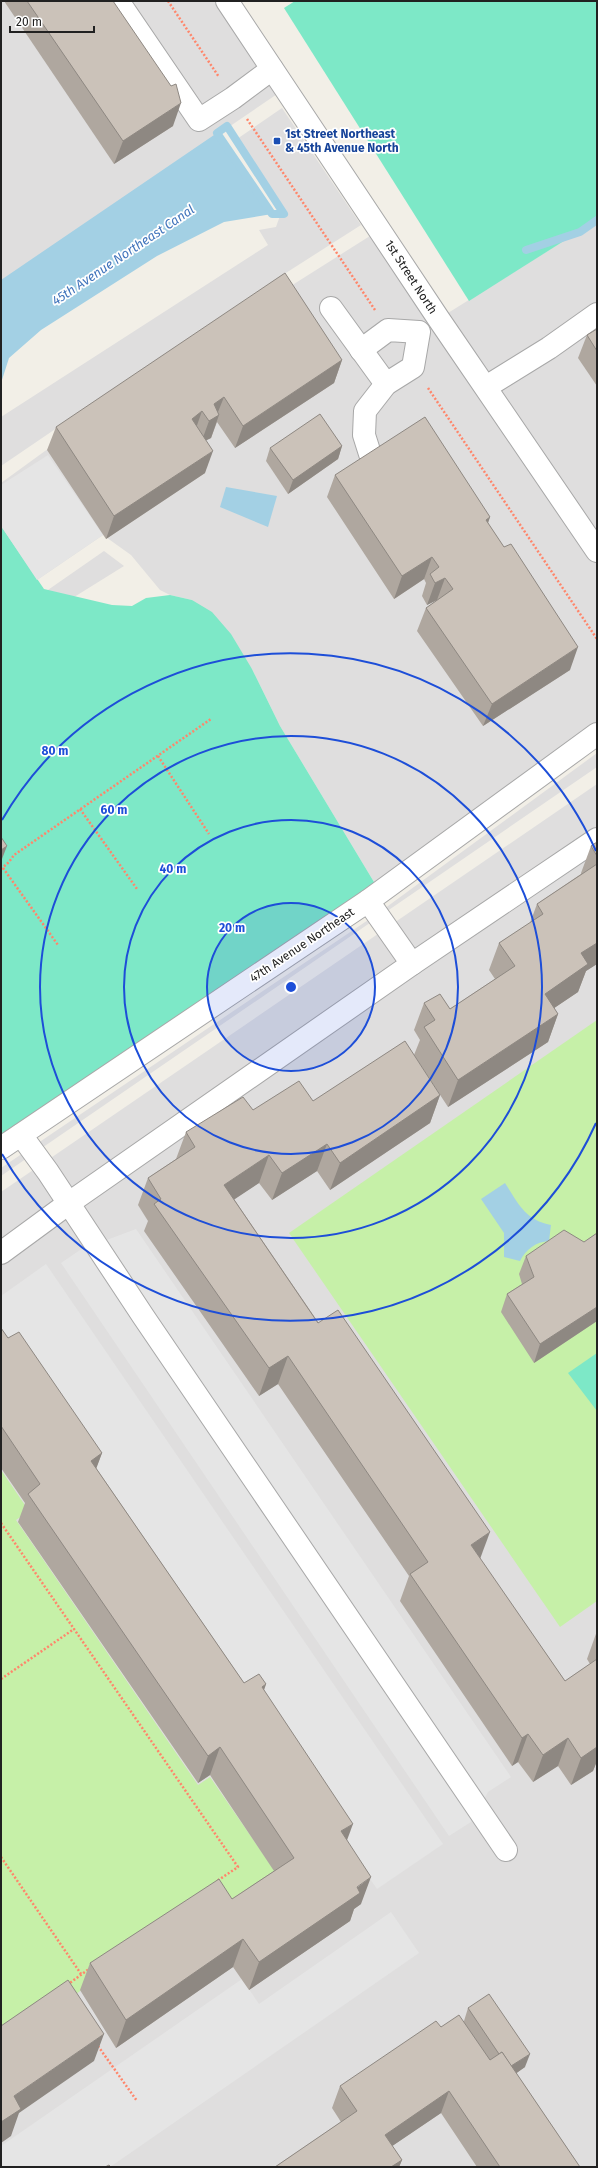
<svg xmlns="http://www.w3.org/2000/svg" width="598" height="2168" font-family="'Fira Sans',sans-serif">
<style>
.residential{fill:#dfdede}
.grass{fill:#c6f0a8}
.pitch{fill:#7de8c7}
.parking{fill:#e5e5e5}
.water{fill:#a3d0e4}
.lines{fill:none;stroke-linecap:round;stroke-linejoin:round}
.stream{stroke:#a3d0e4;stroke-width:8}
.minor-casing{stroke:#a8a8a8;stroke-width:24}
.path{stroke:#ff866b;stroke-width:2.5;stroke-dasharray:2 2;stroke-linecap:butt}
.minor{stroke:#fff;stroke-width:22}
.wall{fill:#afa79f}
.shaded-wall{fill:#8e8882}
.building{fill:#cbc2b9;stroke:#8e8882}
.ring{fill:none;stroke:#1d4ed8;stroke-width:2}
.transit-dot{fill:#1a4fb4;stroke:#fff;stroke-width:1.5}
.labels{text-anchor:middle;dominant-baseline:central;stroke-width:3.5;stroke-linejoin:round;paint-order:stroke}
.transit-label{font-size:12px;font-weight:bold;fill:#164399;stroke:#fff;text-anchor:start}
.street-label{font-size:12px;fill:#212121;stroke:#fff}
.water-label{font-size:13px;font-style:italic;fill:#4275bc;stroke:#fff}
.centre{fill:#1d4ed8;stroke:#fff;stroke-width:2}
.ring-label{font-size:12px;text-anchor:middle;font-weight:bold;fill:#1d4ed8;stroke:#fff;stroke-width:3.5;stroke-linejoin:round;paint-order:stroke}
</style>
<rect width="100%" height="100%" fill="#f2efe7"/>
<g class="residential">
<path d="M1 1H227L286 88 1 282Z"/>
<path d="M282 108 361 225 267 285 1 466V417L268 245 259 230 276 227 283 207 237 139Z"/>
<path d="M597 220V734L380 892 280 726 252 669 192 600 170 595 160 590 131 555 103 535 37 580 1 526V483L45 451 275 296 381 229 440 318Z"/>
<path d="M1 548 45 592 104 551 124 566 5 640 1 635Z"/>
<path d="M597 753V767L1 1176V1168L377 914Z"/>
<path d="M597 784V2167H1V1192Z"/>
</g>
<g class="grass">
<path d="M597 1020V1601L560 1627 289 1233Z"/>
<path d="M1 1470 29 1511 16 1520 198 1785 210 1777 285 1886 222 1930 204 1905 76 1994 1 2042Z"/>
</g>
<g class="pitch">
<path d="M295 1H597V220L469 301 284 8Z"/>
<path d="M1 526 44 589 112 605 132 606 146 598 170 595 192 600 212 612 231 634 252 669 280 726 380 892 1 1148Z"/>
<path d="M597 1353V1411L568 1373Z"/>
</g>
<g class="parking">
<path d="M48 455 103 535 37 580 1 526V485Z"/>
<path d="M136 1229 511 1777 488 1792 471 1822 449 1836 61 1263 80 1250Z"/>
<path d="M46 1264 443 1844 377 1889 1 1340V1296Z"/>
<path d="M391 1912 419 1953 110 2167H1V2146L242 1979 259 2004Z"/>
</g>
<g class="water">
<path d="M217 133 272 214 224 222 157 256 41 330 9 358 1 383V280Z"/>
<path d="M226 487 277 496 268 527 220 507Z"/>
<path d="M505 1183C518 1203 525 1220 551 1225L549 1241C536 1242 526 1249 520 1261L504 1257V1233L481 1199Z"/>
</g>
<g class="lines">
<g class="stream">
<path d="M227 126 284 214H272L217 133Z"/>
<path d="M526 250 580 232 597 220"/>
</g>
<g class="minor-casing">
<g id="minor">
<path d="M118 1 199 120 233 98 272 69"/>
<path d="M227 1 438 318 597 551"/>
<path d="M331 308 386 384"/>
<path d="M361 350 388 330 419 332 413 367 386 384 365 411 364 435 370 454"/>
<path d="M486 387 549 348 597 314"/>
<path d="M368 901 412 964"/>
<path d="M21 1135 48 1172 143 1316 506 1850"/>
<path d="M1 1148 368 901 597 734"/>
<path d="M1 1253 69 1203 412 964 597 839"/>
</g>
</g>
<g class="path">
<path d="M168 1 219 77"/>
<path d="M247 119 375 310"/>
<path d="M428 388 597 639"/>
<path d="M158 756 209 834"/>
<path d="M80 809 137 889"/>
<path d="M3 868 58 945"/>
<path d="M1 869 9 862 14 855 211 719"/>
<path d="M1 1523 238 1867 217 1881"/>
<path d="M1 1679 74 1629"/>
<path d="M1 1857 81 1974"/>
<path d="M67 1985 89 1969"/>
<path d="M98 2046 137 2101"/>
</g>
<use href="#minor" class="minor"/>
</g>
<g class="wall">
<path d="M4 1H113L173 126 114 164Z"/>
<path d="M597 329V386L578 358 587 335Z"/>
<path d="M342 360 334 383 235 448 217 422 211 438 206 440 205 473 106 539 47 450 56 427Z"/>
<path d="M342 446 338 459 288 494 266 461 270 448Z"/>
<path d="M335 475 490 517 488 523 570 670 483 726 417 631 426 608 437 600 427 605 422 596 426 583 424 579 394 599 327 497Z"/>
<path d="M597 842V964L586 971 578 992 554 1008 558 1014 548 1042 448 1107 414 1055 420 1040 414 1030 424 1003 450 1009 495 979 489 970 499 943 530 923 537 904 581 874V873L591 846Z"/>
<path d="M440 1095 430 1123 330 1190 317 1171 272 1200 259 1183 234 1199 480 1559 565 1681 590 1664 587 1659 597 1631V1761L593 1771 571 1785 558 1766 533 1782 518 1762 512 1766 400 1601 409 1576 278 1384 259 1396 144 1231 148 1221 138 1205 148 1178 176 1159 186 1132 253 1110 313 1101Z"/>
<path d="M597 1233V1321L534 1363 501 1312 507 1294 522 1284 519 1274 526 1256 584 1242Z"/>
<path d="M1 1328 8 1338 102 1453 96 1468 244 1683 266 1684 264 1690 347 1840 361 1904 354 1909 350 1921 249 1990 233 1967 116 2048 80 1990 90 1963 232 1899 274 1871 210 1775 198 1783 18 1522 25 1503 1 1468Z"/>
<path d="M468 2008 525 2067 516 2073 580 2167H477L441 2113 392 2146 402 2160 399 2167H275L341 2122 332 2108 340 2086 441 2027 464 2021Z"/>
</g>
<g class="shaded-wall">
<path d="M181 103 173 126 114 164 123 141Z"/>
<path d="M342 360 334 383 235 448 243 426Z"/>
<path d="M224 397 216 417 219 415 211 438 201 443 209 421 214 404Z"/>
<path d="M202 411 194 434 192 419Z"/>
<path d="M342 446 338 459 288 494 293 480Z"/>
<path d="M213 451 205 473 106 539 114 516Z"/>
<path d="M490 517 482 539 486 520Z"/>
<path d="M432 557 424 579 394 599 402 576Z"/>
<path d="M445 578 437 600 427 605 435 583Z"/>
<path d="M578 647 570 670 483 726 492 704Z"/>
<path d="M7 846 2 859 1 860V850Z"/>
<path d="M597 943V964L586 971 578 992 535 1021 545 994 581 953Z"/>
<path d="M558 1014 548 1042 448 1107 458 1080Z"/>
<path d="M440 1095 430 1123 330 1190 340 1163Z"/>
<path d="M327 1144 317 1171 272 1200 282 1173Z"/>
<path d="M269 1155 259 1183 214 1213 224 1185Z"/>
<path d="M597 1307V1321L534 1363 540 1344Z"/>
<path d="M288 1356 278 1384 259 1396 269 1368Z"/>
<path d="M102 1453 92 1480 91 1461Z"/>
<path d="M490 1532 480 1559 471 1545Z"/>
<path d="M266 1684 256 1712 262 1687Z"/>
<path d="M528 1734 518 1762 512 1766 522 1738Z"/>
<path d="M568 1738 558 1766 533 1782 543 1755Z"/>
<path d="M597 1742V1761L593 1771 571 1785 581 1758Z"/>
<path d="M220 1747 210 1775 198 1783 208 1756Z"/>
<path d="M353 1824 343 1851 341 1831Z"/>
<path d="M371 1877 361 1904 354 1909 350 1921 249 1990 259 1962Z"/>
<path d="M243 1939 233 1967 116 2048 126 2020Z"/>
<path d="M104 2034 94 2061 19 2113 11 2136 1 2143V2122L14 2096Z"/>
<path d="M530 2054 525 2067 504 2082 508 2068Z"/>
<path d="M449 2091 441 2113 376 2157 385 2135Z"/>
<path d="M402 2160 399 2167H391Z"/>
</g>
<g class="building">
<path d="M27 1H113L171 86 176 84 181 103 123 141Z"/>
<path d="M285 273 342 360 243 426 224 397 214 404 219 415 209 421 202 411 192 419 213 451 114 516 56 427Z"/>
<path d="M597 329V351L587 335Z"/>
<path d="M320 414 342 446 293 480 270 448Z"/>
<path d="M425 417 490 517 486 520 504 547 511 544 578 647 492 704 426 608 453 589 445 578 435 583 430 574 439 567 432 557 402 576 335 475Z"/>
<path d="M1 837 7 846 1 850Z"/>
<path d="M597 842V856L591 846Z"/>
<path d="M597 864V943L581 953 588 964 545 994 558 1014 458 1080 424 1027 435 1020 424 1003 440 994 450 1009 515 966 499 943 543 914 537 904Z"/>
<path d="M405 1041 440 1095 340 1163 327 1144 282 1173 269 1155 224 1185 318 1323 338 1310 490 1532 471 1545 565 1681 597 1659V1747L581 1758 568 1738 543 1755 528 1734 522 1738 410 1574 428 1562 288 1356 269 1368 154 1204 161 1199 148 1178 195 1147 186 1132 243 1097 253 1110 299 1081 313 1101Z"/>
<path d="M564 1230 584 1242 597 1233V1307L540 1344 507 1294 534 1277 526 1256Z"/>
<path d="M1 1328 8 1338 19 1332 102 1453 91 1461 244 1683 259 1674 266 1684 262 1687 353 1824 341 1831 371 1877 357 1887 360 1893 259 1962 243 1939 126 2020 90 1963 219 1879 232 1899 294 1858 220 1747 208 1756 28 1494 40 1484 1 1426Z"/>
<path d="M68 1980 104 2034 14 2096 21 2109 1 2122V2026Z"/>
<path d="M489 1994 530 2054 511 2066 502 2052 499 2054 468 2008Z"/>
<path d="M459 2015 490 2060 502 2052 580 2167H500L449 2091 385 2135 402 2160 391 2167H275L357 2111 340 2086 436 2021 441 2027Z"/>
<path d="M109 2165 111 2167H105Z"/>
</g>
<circle cx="291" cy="987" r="84" fill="#1d4ed8" fill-opacity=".12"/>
<g class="ring">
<circle cx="291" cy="987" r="84"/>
<circle cx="291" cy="987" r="167"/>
<circle cx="291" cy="987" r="251"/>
<path d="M596 1123A334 334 0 0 1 2 1154M2 820A334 334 0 0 1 596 851"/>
</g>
<rect class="transit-dot" x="273" y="137" width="8" height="8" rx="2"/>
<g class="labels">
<g class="transit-label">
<text x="285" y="134">1st Street Northeast<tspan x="285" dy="14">&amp; 45th Avenue North</tspan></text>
</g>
<g class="street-label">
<text transform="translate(411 277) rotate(57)">1st Street North</text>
<text transform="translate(302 945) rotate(-34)">47th Avenue Northeast</text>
</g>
<g class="water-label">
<text transform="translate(123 255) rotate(-34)">45th Avenue Northeast Canal</text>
</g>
</g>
<circle cx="291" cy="987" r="6" class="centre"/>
<g class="ring-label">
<text x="55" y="755">80 m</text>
<text x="114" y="814">60 m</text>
<text x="173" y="873">40 m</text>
<text x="232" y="932">20 m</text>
</g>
<rect width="598" height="2168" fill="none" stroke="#212121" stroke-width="4"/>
<path d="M10 26v6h84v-6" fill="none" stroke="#212121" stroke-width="2"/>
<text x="16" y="26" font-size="12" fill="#212121" stroke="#ffffff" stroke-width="3" paint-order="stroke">20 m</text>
</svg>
